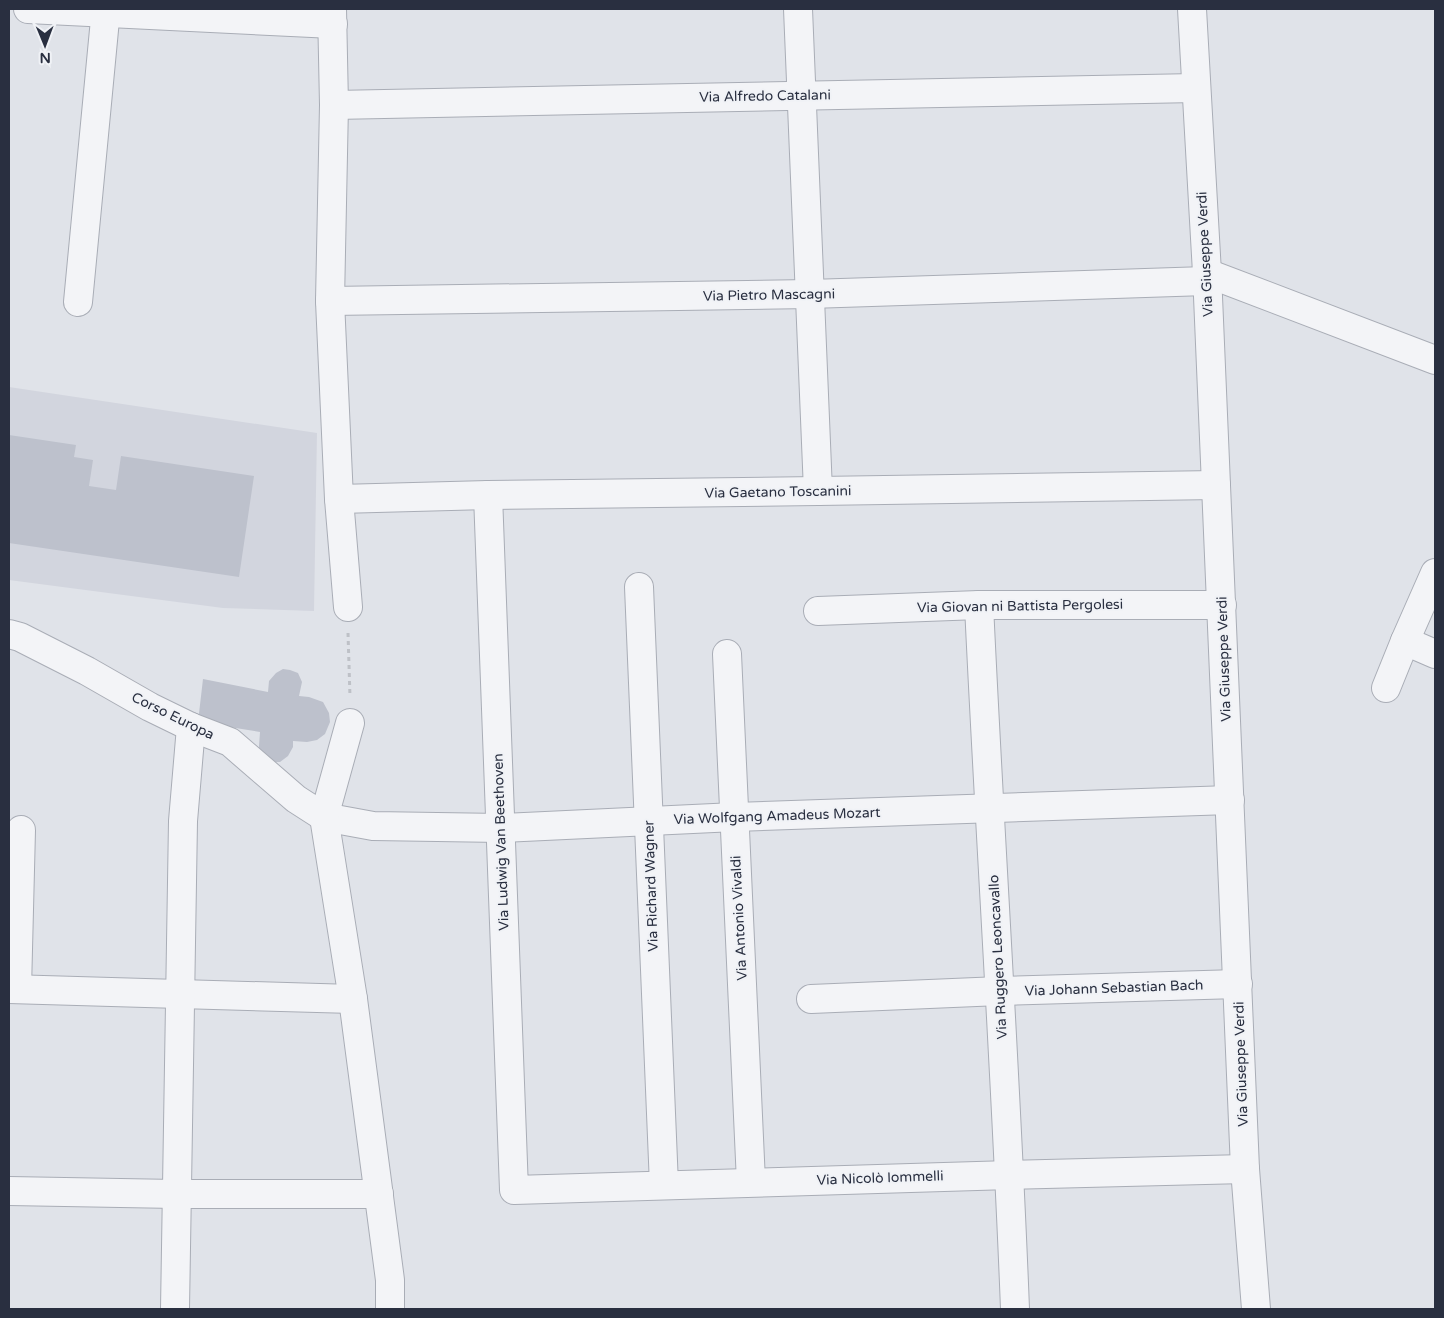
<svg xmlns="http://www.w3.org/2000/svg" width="1444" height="1318" font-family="'Varela Round',sans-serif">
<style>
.built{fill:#d2d5de}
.building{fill:#bdc1cc}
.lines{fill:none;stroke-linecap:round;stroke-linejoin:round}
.minor-casing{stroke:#a9adb6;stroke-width:30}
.path{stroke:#bec1c7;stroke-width:3;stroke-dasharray:4 4;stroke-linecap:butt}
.minor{stroke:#f3f4f7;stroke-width:28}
.labels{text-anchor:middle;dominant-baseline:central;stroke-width:4;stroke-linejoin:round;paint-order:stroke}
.street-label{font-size:14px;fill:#292f40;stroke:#f0f2f6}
</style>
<rect width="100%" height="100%" fill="#e0e3e9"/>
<path class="built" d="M9 387 317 433 314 611 223 608 9 580Z"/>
<g class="building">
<path d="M9 435 76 445 74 457 93 460 89 486 116 490 121 456 254 476 239 577 9 543Z"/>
<path d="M283 669 290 670 298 673 302 682 299 696 309 697 323 702 329 713 330 722 325 734 317 740 307 742 293 741V747L288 756 280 762H269L259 753V746L260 732 198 722 203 679 268 692 269 681 276 673Z"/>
</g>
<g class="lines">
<g class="minor-casing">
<g id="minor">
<path d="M28 9 333 24"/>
<path d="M332 9 334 105 330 301 339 499 348 607"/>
<path d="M798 9 818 491"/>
<path d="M1192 9 1207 273 1245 1169 1256 1309"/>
<path d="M334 105 1196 88"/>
<path d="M1207 273 1435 360"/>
<path d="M330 301 810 294 1206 281"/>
<path d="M78 302 106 9"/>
<path d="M488 495 514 1190 1010 1175 1245 1169"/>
<path d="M339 499 488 495 818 491 1216 485"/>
<path d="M639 587 664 1185"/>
<path d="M979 605C990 840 1006 1074 1015 1309"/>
<path d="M818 611 979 605H1222"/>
<path d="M9 634 20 637 87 671 150 707 191 727 230 742 296 799 324 817 373 826 501 828 735 817 1230 800"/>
<path d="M1405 641 1435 654"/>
<path d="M727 654 751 1182"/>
<path d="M1386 688 1405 641 1435 573"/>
<path d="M350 723 324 817 353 999 390 1280V1309"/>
<path d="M9 989 353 999"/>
<path d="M17 989 21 830"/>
<path d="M811 999 1000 991 1238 984"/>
<path d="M9 1191 176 1194H379"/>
<path d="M175 1309 183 821 191 727"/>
</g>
</g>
<path class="path" d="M348 633 350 697"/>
<use href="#minor" class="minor"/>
</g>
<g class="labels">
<g class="street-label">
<text transform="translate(765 96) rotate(-1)">Via Alfredo Catalani</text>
<text transform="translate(1205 254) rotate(-93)">Via Giuseppe Verdi</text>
<text transform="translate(769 295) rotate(-1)">Via Pietro Mascagni</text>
<text transform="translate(778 492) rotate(-1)">Via Gaetano Toscanini</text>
<text transform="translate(1020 606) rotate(-1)">Via Giovan ni Battista Pergolesi</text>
<text transform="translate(1224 659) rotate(-92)">Via Giuseppe Verdi</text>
<text transform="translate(173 716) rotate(26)">Corso Europa</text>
<text transform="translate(777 816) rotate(-2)">Via Wolfgang Amadeus Mozart</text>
<text transform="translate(501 842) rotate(-92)">Via Ludwig Van Beethoven</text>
<text transform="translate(651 886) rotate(-92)">Via Richard Wagner</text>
<text transform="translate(739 918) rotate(-93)">Via Antonio Vivaldi</text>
<text transform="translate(998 957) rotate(-93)">Via Ruggero Leoncavallo</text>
<text transform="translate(1114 988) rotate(-2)">Via Johann Sebastian Bach</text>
<text transform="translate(1241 1064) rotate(-92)">Via Giuseppe Verdi</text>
<text transform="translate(880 1178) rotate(-2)">Via Nicolò Iommelli</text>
</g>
</g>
<rect width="1444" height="1318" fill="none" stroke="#292f40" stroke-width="20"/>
<g transform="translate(45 45) rotate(179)" stroke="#f0f2f6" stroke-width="4" paint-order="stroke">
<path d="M0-4L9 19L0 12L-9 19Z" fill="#292f40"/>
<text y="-8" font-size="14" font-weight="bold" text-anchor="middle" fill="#292f40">N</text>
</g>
</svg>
